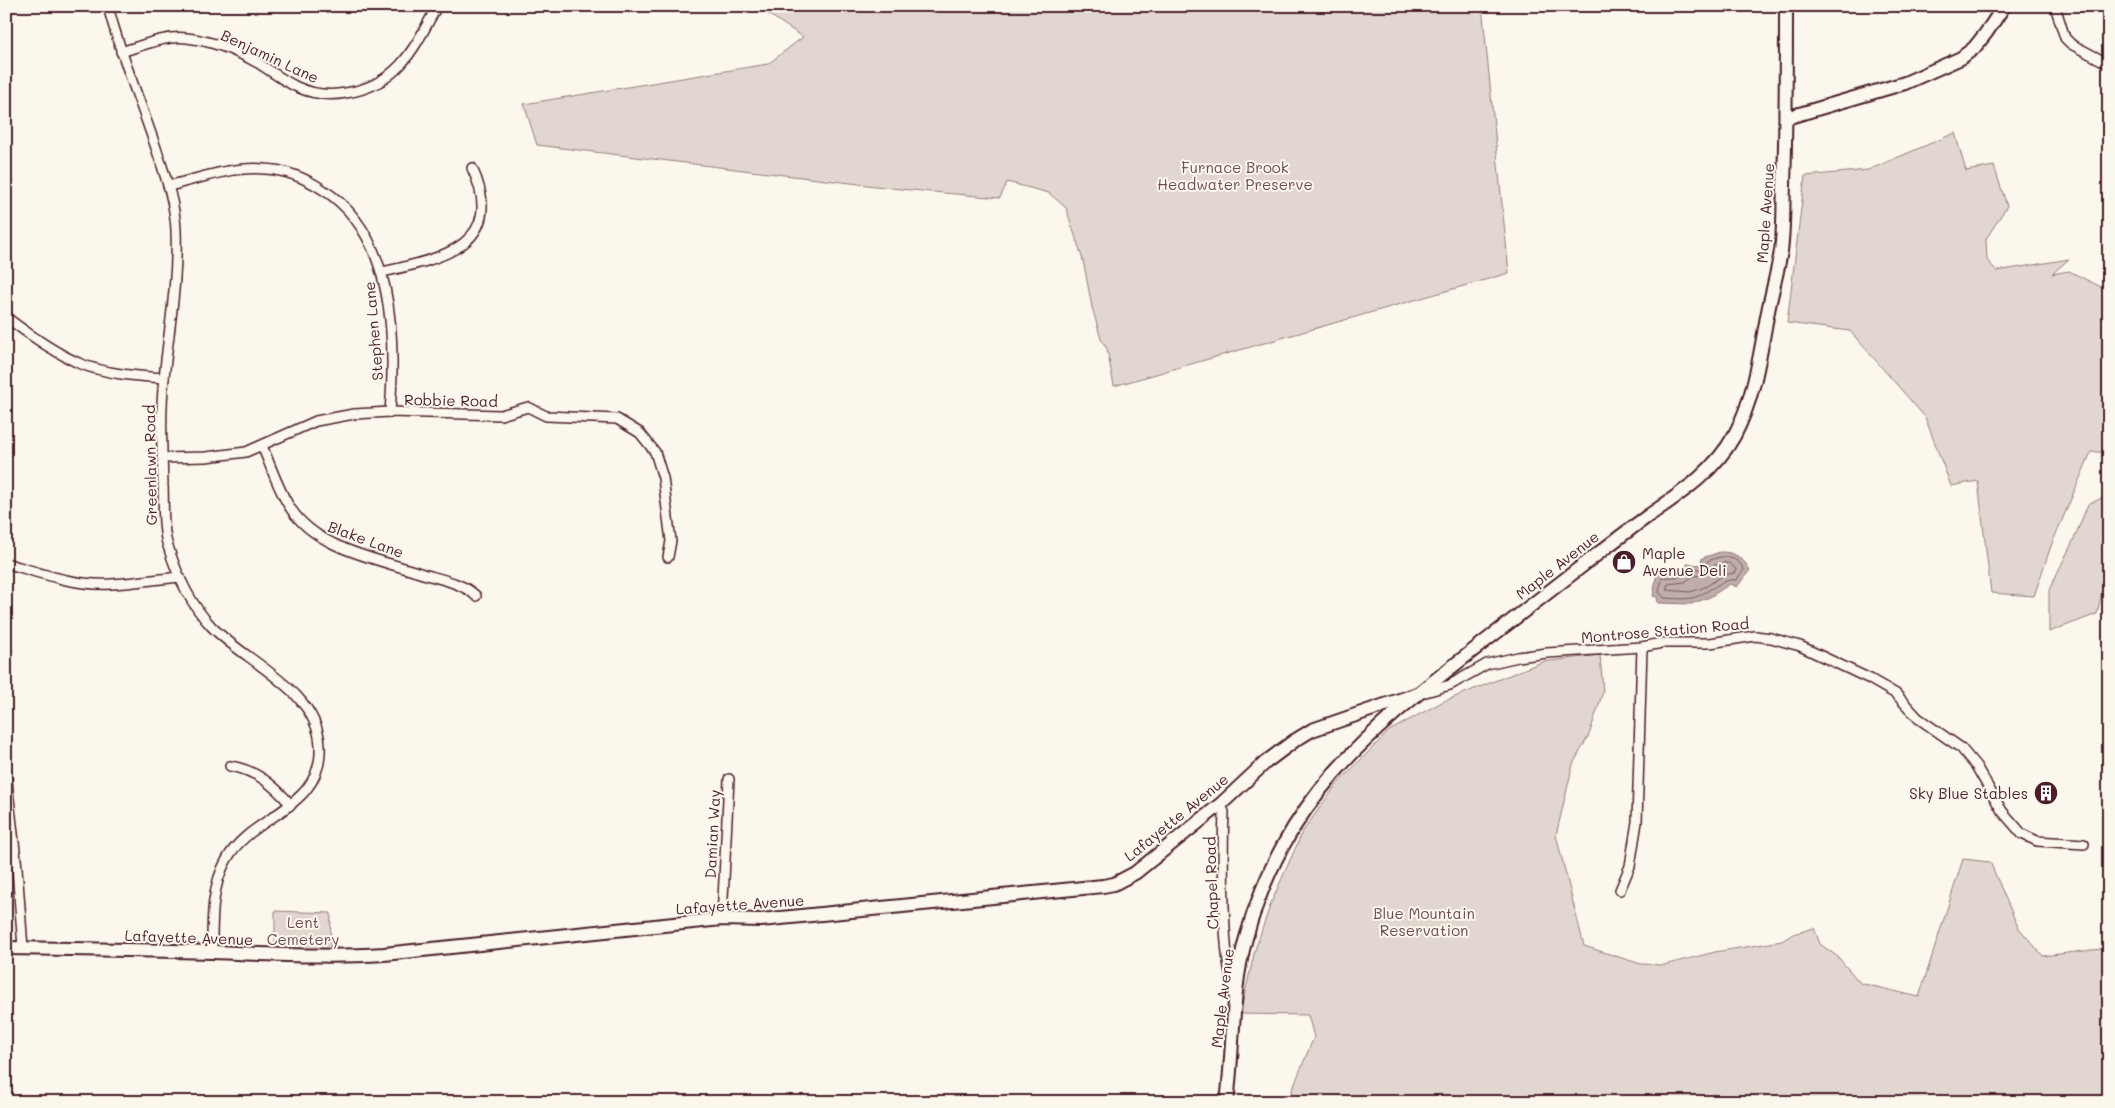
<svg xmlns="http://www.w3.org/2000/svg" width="2115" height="1108" font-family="Mali,sans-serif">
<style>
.green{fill:#e2d7d0;stroke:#967b7e}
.water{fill:#bfadaa;stroke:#907477}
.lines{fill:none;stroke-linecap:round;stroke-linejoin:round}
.shore{stroke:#79585e;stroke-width:1}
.street-casing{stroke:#4a1f2b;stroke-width:12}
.secondary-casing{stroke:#4a1f2b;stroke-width:16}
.street{stroke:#fbf7ec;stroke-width:9}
.secondary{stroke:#fbf7ec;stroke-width:12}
.labels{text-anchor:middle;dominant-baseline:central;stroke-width:4;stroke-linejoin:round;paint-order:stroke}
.street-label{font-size:15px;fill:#4a1f2b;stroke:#fbf7ec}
.park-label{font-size:15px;fill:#704d54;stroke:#fbf7ec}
.poi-label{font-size:15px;fill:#4a1f2b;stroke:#fbf7ec;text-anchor:start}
</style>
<rect width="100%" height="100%" fill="#fbf7ec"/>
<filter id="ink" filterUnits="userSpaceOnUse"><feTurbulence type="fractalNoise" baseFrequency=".02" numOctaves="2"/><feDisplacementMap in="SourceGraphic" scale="10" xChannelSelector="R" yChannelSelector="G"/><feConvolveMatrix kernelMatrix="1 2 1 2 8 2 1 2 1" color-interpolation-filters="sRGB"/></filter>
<g filter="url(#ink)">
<g class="green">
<path d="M756 6H1482L1509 273 1114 386 1107 349 1101 339 1092 307 1083 260 1066 208 1049 193 1007 182 1000 198 900 189 537 145 524 104 768 64 803 37Z"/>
<path d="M1955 133 1966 171 1994 166 2007 206 1986 239 1987 260 1997 271 2069 259 2052 274 2069 271 2109 291V452H2091L2051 546 2034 596 1991 593 1978 481 1951 486 1925 417 1850 331 1787 323 1805 176 1868 170Z"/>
<path d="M2109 495V576L2105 577 2097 614 2049 632V590L2074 539 2088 504Z"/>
<path d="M1600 655 1603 692 1589 735 1573 764 1556 835 1584 946 1641 964 1664 965 1715 952 1782 941 1793 934 1814 928 1820 944 1838 957 1860 983 1919 997 1963 859 1990 862 2018 927 2043 956 2109 948V1102H1287L1314 1037 1308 1015 1240 1014 1255 950 1271 903 1303 831 1337 784 1389 731 1442 702 1542 662Z"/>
<path d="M275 911 331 913 330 950 275 948Z"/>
</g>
<path class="water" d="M1720 552C1735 552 1742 557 1750 570L1737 587 1730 584 1710 597 1691 604 1658 603 1657 597 1653 596 1657 572 1672 573 1683 571 1688 563 1697 565 1701 564 1702 558Z"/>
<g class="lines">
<g class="shore">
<path d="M1720 557C1731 557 1739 559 1744 570L1736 580C1721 578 1708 594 1692 598 1684 600 1673 598 1664 598L1659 592 1662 578 1684 576 1690 569H1702L1708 561Z"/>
<path d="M1721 563H1729L1735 568 1736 570 1734 573 1724 575 1705 587 1690 592 1666 590 1668 584 1685 582 1693 576 1705 575 1713 566Z"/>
</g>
<g class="street-casing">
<g id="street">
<path d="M108 6C121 58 143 107 159 157 167 181 175 205 176 230 178 280 169 329 164 378 160 414 162 450 163 485 164 504 162 525 167 543 176 573 190 604 212 627 246 662 317 690 320 745 324 809 252 814 227 859 211 886 212 922 212 952"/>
<path d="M2055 6 2065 38 2071 44 2109 64"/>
<path d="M121 52C141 46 166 35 187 38 212 41 237 51 258 63 271 71 284 81 297 87 312 94 329 96 346 93 398 85 414 49 437 6"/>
<path d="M169 186C200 178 233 166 265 169 285 170 305 178 322 189 394 233 396 337 390 412"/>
<path d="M382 272C441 259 508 245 472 168"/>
<path d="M6 317C27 333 57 354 81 364 107 374 136 376 164 378"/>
<path d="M262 446C271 466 279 492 291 509 318 550 379 559 423 574 440 579 463 583 476 596"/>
<path d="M162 458 206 457 246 452 316 421 354 414 390 412 501 415 528 407 546 416 617 419 640 433 655 452 663 478 671 541 668 557"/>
<path d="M6 563C40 573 75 586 111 584 134 583 157 579 180 577"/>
<path d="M1422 693 1450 685 1487 664 1518 657 1547 653 1642 647 1662 643H1710L1755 636 1771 638 1800 646 1870 679 1896 694 1918 718 1961 748 1976 766 2002 811 2022 834 2037 841 2084 844"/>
<path d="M230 766C256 770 274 785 291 805"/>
<path d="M6 773 17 868 23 948"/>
<path d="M1221 804 1224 812C1223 837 1221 978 1236 989"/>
<path d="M1620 890 1630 866 1637 822 1642 647"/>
<path d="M722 919 729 779"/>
</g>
</g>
<g class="secondary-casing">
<g id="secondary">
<path d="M1786 118 1905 83 1961 58 1974 48 1986 33 2004 6"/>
<path d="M6 948C75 949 144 950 212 952 270 954 326 958 384 954L722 919 761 920 1103 886 1114 884 1135 873 1221 804 1266 762 1294 741 1312 730 1417 694"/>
<path d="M1227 1102C1234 1047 1231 991 1246 938 1284 800 1367 732 1475 649 1515 618 1555 587 1595 556 1613 542 1630 529 1648 516 1681 493 1714 472 1734 436 1753 401 1759 361 1766 322 1770 298 1777 275 1781 251 1784 229 1783 206 1784 185 1786 125 1786 66 1786 6"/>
</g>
</g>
<use href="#street" class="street"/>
<use href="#secondary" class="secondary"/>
</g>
</g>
<defs>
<g id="shop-disc" transform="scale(1.25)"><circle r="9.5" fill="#4a1f2b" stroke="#fbf7ec"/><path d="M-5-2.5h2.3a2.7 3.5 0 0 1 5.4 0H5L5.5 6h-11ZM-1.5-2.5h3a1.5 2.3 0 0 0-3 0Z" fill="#fff"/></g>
<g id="building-disc" transform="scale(1.25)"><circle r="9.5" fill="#4a1f2b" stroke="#fbf7ec"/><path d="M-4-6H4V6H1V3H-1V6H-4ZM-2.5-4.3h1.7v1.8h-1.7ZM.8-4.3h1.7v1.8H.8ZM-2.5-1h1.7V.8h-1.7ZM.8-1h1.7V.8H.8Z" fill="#fff"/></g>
</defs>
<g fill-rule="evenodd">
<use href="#shop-disc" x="1624" y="562"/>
<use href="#building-disc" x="2046" y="793"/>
</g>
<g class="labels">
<g class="street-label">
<text transform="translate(270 56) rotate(25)">Benjamin Lane</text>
<text transform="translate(1765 213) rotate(-86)">Maple Avenue</text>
<text transform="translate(373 331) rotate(-95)">Stephen Lane</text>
<text transform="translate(451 400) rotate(1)">Robbie Road</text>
<text transform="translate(150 465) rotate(-91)">Greenlawn Road</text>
<text transform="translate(366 539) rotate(20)">Blake Lane</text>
<text transform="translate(1557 565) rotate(-38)">Maple Avenue</text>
<text transform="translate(1665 630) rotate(-5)">Montrose Station Road</text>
<text transform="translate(1176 817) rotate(-39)">Lafayette Avenue</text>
<text transform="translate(712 834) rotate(-87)">Damian Way</text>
<text transform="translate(1211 883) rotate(-92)">Chapel Road</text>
<text transform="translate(740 904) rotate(-4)">Lafayette Avenue</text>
<text transform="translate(189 937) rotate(2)">Lafayette Avenue</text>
<text transform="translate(1222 998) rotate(-83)">Maple Avenue</text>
</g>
<g class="park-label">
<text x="1235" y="167">Furnace Brook<tspan x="1235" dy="17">Headwater Preserve</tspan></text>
<text x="1424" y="913">Blue Mountain<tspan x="1424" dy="17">Reservation</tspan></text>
<text x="303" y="922">Lent<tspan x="303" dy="17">Cemetery</tspan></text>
</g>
<g class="poi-label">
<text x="1642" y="553">Maple<tspan x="1642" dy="17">Avenue Deli</tspan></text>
<text x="2028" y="793" text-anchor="end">Sky Blue Stables</text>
</g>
</g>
<rect width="2115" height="1108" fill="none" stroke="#fbf7ec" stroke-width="25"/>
<rect x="12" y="12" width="2090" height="1083" fill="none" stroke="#4a1f2b" stroke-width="2" filter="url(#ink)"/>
</svg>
